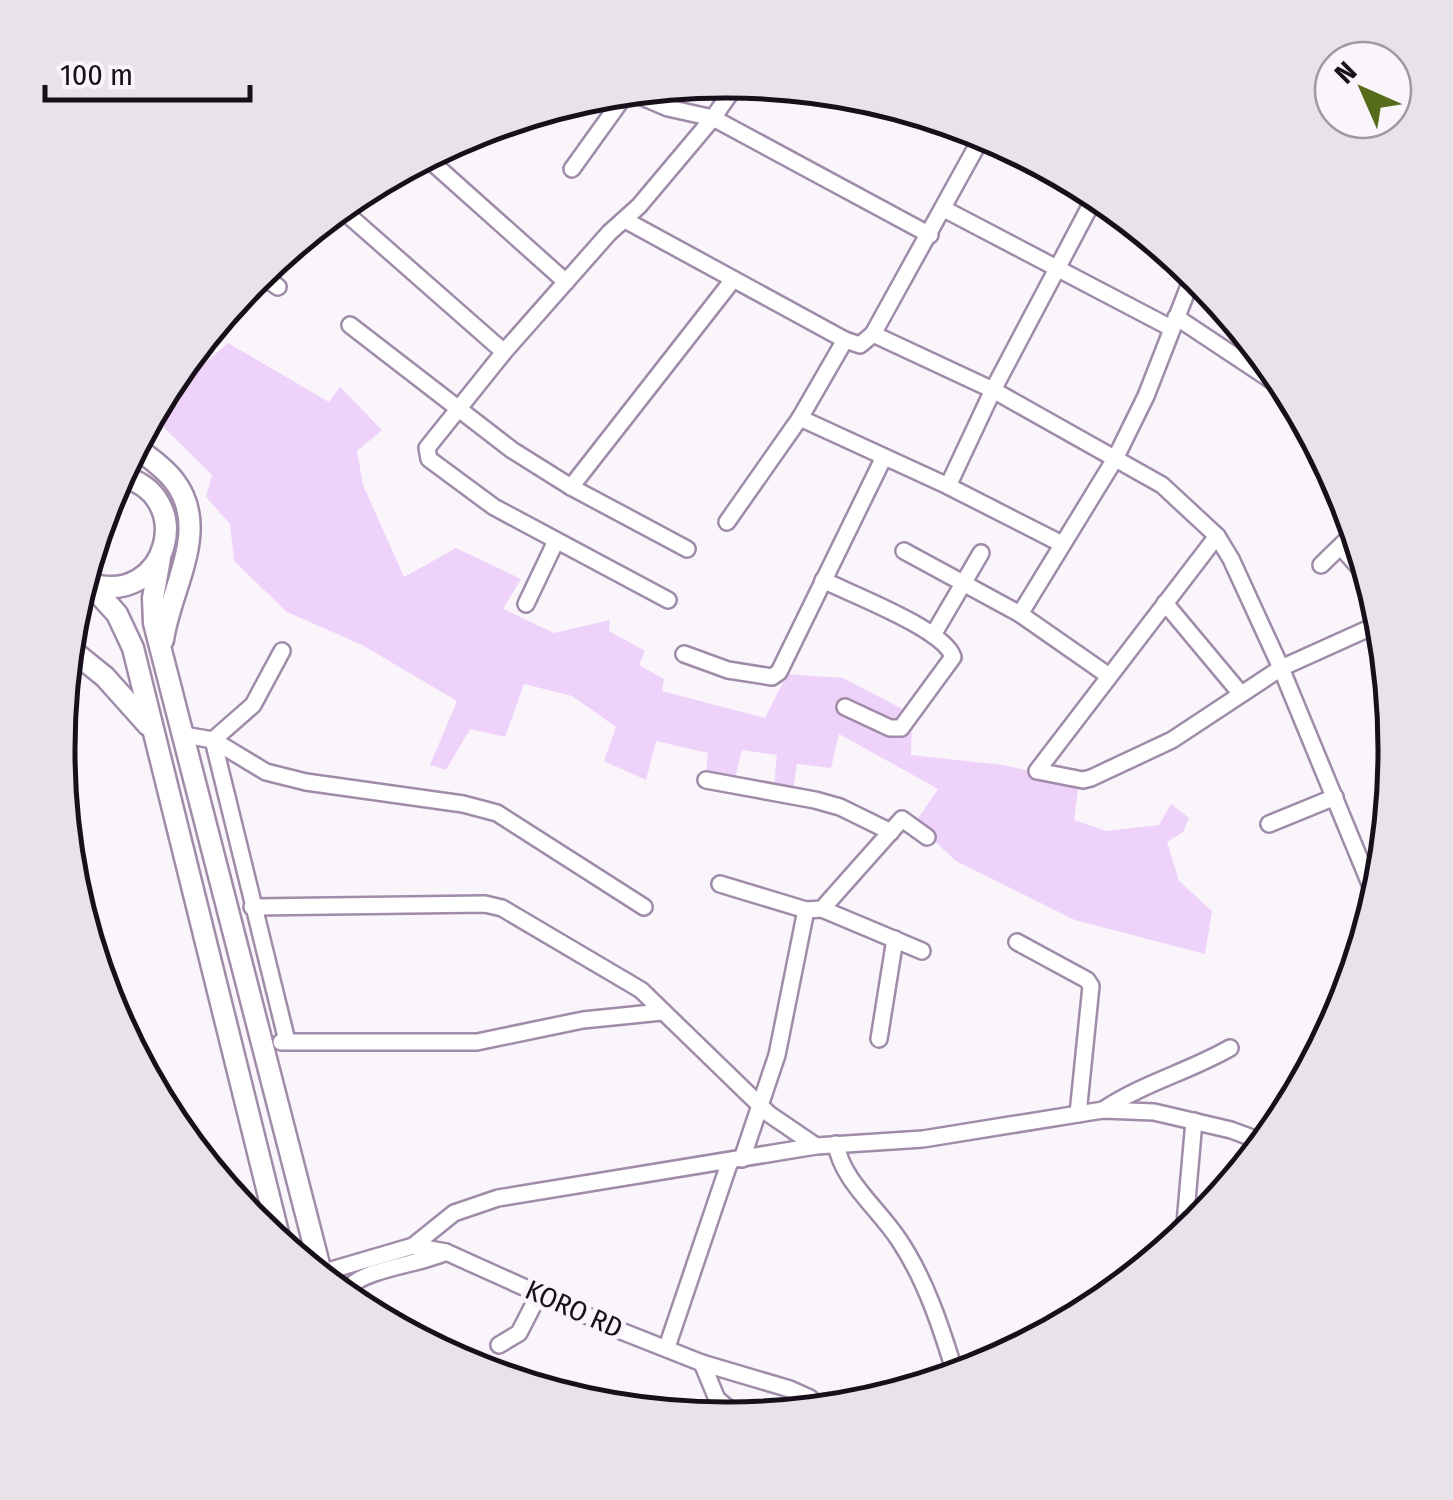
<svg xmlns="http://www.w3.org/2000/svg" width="1453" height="1500" font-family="'Fira Sans Condensed',sans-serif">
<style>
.green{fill:#efd2fa}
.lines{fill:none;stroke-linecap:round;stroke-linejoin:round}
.minor-casing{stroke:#a08ba8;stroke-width:20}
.major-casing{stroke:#a08ba8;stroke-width:25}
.minor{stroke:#fff;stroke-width:15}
.major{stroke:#fff;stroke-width:20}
.labels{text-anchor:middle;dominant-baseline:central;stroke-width:10;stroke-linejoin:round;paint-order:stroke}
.street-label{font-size:28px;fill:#170f19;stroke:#f9f5fb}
.rim{fill:none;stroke:#170f19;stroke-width:5}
</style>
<rect width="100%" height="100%" fill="#f9f5fb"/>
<path class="green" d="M228 343 329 402 340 387 382 430 357 451 363 485 404 577 456 548 521 579 503 609 554 633 610 620 609 631 645 651 639 665 664 679 662 691 765 718 787 674 843 678 912 714 911 755 1003 765 1079 782 1074 820 1106 831 1159 825 1171 804 1189 818 1183 832 1167 842 1179 881 1212 911 1205 954 1075 920 956 861 915 823 938 789 839 734 831 768 797 764 793 790 774 787 777 755 742 750 734 782 706 773 708 753 656 741 646 780 604 761 616 727 572 696 524 684 505 737 470 729 446 770 430 765 457 701 362 645 287 612 234 561 230 524 206 497 212 475 151 415 155 407Z"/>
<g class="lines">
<g class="minor-casing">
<g id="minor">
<path d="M628 91 668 108 713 118 930 235"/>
<path d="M425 156 566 282"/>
<path d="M572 169 628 91"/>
<path d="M339 207 504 352"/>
<path d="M944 209 1171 328"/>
<path d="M625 220 845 340 860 345 873 334 993 390 1162 485 1217 536 1231 559 1281 668 1377 901"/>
<path d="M258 273 278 287"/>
<path d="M1176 317 1271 380 1279 374"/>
<path d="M350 325 512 450 571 487 687 549"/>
<path d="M873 334 984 133"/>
<path d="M800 418 948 486 1062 544"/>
<path d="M948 486 993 390 1097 193"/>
<path d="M571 487 732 281"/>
<path d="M727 522 800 418 845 340"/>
<path d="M1217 536 1037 771 1083 780 1091 778 1172 740 1281 668 1383 622"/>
<path d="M1341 547 1371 581"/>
<path d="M904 551 1020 614 1109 676"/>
<path d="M1321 565 1356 531"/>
<path d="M823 580C851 594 944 629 953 657L901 728H890L845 707"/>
<path d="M668 600 494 507 429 459 427 448 504 352 609 233 639 206 713 118 738 82"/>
<path d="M1165 603 1241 694"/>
<path d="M526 604 556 541"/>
<path d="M1020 614 1115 459 1146 396 1194 273"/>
<path d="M933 635 981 553"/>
<path d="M282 651 253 705 213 740 287 1041"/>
<path d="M684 654 728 670 772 677 779 672 884 457"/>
<path d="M184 735 213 740 266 772 306 782 463 804 497 813 644 907"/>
<path d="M706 780 815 800 840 807 891 832"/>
<path d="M1269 824 1335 797"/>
<path d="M720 884 806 910 822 909 902 819 927 837"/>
<path d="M252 907 485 904 502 908 641 990 769 1114 816 1146"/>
<path d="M822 909 922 951"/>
<path d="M1017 942 1087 980 1091 986 1078 1114"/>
<path d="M879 1039 895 939"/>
<path d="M281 1042H477L583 1020 662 1012"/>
<path d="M1103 1110C1143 1083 1188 1072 1230 1048"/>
<path d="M836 1144C842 1181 879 1209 899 1240 926 1280 942 1330 956 1376"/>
<path d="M742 1159 777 1055 806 910"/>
<path d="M1184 1235 1194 1121"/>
<path d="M413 1246 454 1213 498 1198 816 1146 923 1139 1103 1110 1154 1112 1231 1130 1266 1143"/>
<path d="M321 1273 413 1246 446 1252 621 1331 702 1363 790 1389 810 1398 822 1410"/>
<path d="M350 1303 349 1288C363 1269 422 1264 446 1252"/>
<path d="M499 1345 519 1333 539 1294"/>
<path d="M667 1347 730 1161"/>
<path d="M702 1363 717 1399 740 1418"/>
</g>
</g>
<g class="major-casing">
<g id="major">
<path d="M134 446C148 457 165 468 175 482 211 530 170 589 163 640"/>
<path d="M160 558 153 598 154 623 323 1280"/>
<path d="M88 583C169 610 199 491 118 476"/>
<path d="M90 584 117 614 133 648 281 1245"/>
<path d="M68 647 105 677 148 725"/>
</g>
</g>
<use href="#minor" class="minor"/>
<use href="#major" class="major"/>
</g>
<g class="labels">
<g class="street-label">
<text transform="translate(574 1309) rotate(24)">KORO RD</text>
</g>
</g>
<path d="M0 0H1453V1500H0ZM726 98H727A651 651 0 0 1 1378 749V751A651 651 0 0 1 727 1402H726A651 651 0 0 1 75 751V749A651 651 0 0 1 726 98Z" fill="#e7e3e9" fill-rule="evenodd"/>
<path class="rim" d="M726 98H727A651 651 0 0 1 1378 749V751A651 651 0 0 1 727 1402H726A651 651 0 0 1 75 751V749A651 651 0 0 1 726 98Z"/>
<g transform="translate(1363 90) rotate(315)"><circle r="48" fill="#f9f5fb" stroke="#9f99a1" stroke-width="2.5"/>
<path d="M0-8L18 38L0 25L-18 38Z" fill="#576c1b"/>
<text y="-15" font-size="28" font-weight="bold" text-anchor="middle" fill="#170f19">N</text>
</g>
<path d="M45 85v15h205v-15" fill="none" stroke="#170f19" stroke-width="5"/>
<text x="60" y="85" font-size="30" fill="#170f19" stroke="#f9f5fb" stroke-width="8" paint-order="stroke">100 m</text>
</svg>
